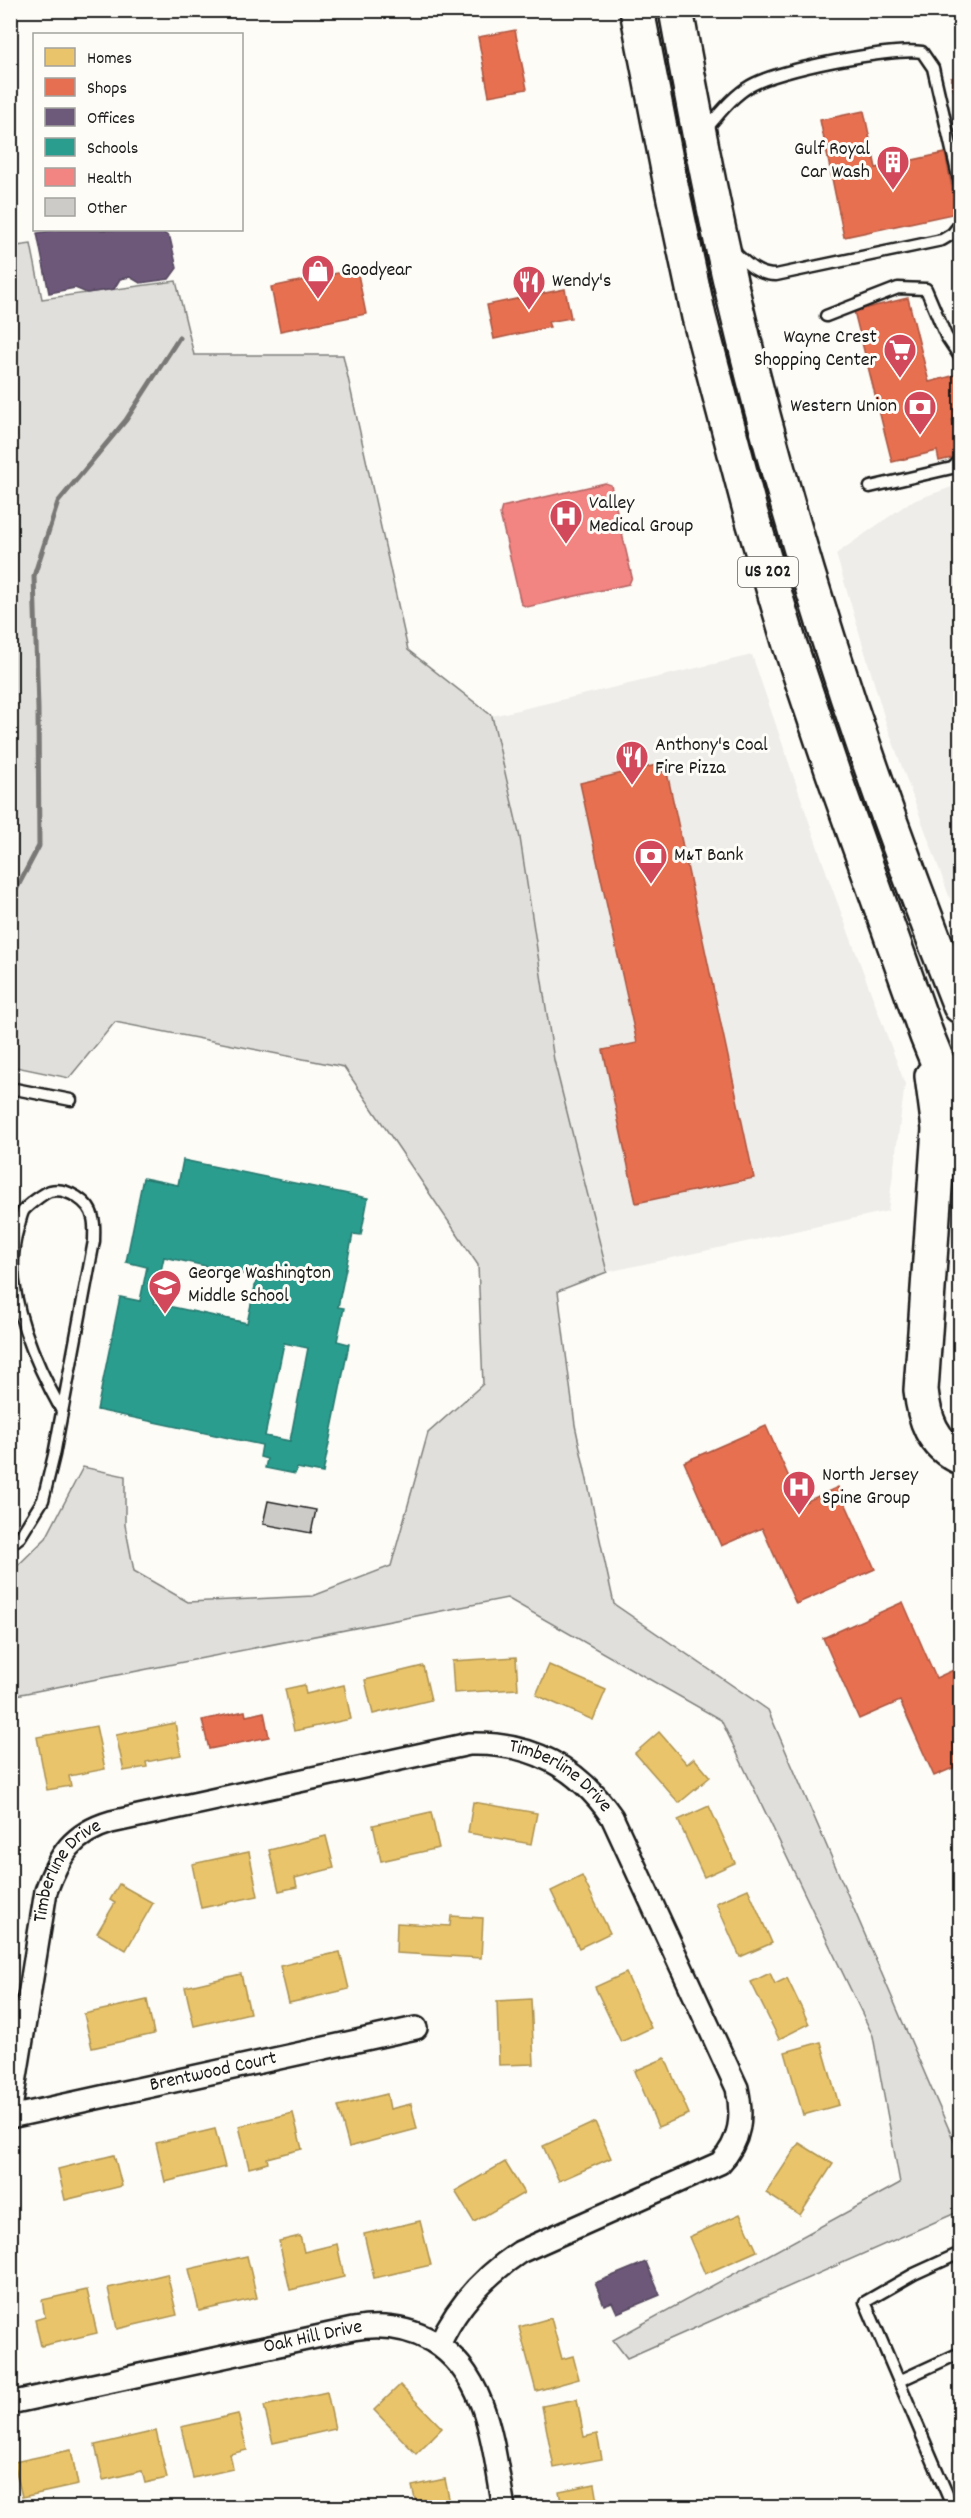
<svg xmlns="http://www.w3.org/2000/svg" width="971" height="2518" font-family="Dekko,sans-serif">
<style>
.built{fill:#eeede9}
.green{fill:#e0dfdb;stroke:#7e7e7c;stroke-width:1.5}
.homes{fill:#e9c46a;stroke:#ac9253;stroke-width:1.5}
.shops{fill:#e76f51;stroke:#aa5641;stroke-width:1.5}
.offices{fill:#6d597a;stroke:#55475e;stroke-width:1.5}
.schools{fill:#2a9d8f;stroke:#26766c;stroke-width:1.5;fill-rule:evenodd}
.health{fill:#f28482;stroke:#b26563;stroke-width:1.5}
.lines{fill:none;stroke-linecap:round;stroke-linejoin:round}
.stream{stroke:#797876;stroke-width:5}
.building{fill:#cccbc8;stroke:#1c1c1c;stroke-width:1.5}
.lane-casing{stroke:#1c1c1c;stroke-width:15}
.street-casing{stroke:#1c1c1c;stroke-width:26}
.highway-casing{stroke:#1c1c1c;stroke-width:38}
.lane{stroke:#fdfcf7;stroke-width:10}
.street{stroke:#fdfcf7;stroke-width:21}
.highway{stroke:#fdfcf7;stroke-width:33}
.labels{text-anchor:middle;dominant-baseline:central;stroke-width:6;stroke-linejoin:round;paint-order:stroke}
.shield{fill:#fdfcf7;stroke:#605f5e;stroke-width:1.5}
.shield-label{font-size:18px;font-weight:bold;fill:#1c1c1c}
.poi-label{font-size:20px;fill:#1c1c1c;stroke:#fdfcf7;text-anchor:start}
.street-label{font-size:20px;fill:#1c1c1c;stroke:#fdfcf7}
</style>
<rect width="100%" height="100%" fill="#fdfcf7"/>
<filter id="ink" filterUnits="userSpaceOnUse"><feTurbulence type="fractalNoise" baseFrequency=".0167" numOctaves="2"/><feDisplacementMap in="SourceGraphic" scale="12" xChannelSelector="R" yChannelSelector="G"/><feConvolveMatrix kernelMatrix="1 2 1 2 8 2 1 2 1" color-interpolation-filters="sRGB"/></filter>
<g filter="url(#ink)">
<g class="built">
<path d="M960 484V926L886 723 836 554 910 502Z"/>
<path d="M752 655 829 880 905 1084 888 1211 607 1272 554 1060 520 838 492 716Z"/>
</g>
<path class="green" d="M31 244 42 299 176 281 194 355H343L408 650 492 716 520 838 554 1060 607 1272 558 1291 575 1425 614 1604 768 1710 960 2155V2211L627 2358 613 2340 900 2183 873 2036 721 1720 507 1598 11 1696V1572L46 1538 83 1467 125 1476V1525L134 1571 188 1602 313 1596 391 1566 428 1433 483 1384 478 1265 344 1067 115 1022 69 1078 11 1066 10 247Z"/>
<g class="homes">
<path d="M516 1657 518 1689 454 1693 452 1661Z"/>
<path d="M549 1665 606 1690 593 1720 536 1695Z"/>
<path d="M423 1666 431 1700 373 1714 365 1680Z"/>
<path d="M304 1685 306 1694 344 1685 351 1719 294 1731 285 1689Z"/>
<path d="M175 1723 181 1755 146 1762 147 1767 124 1771 116 1735Z"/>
<path d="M96 1726 105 1769 69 1776 71 1786 47 1790 37 1737Z"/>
<path d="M659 1732 687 1764 694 1758 710 1777 679 1803 635 1753Z"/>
<path d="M473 1802 537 1813 531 1844 468 1833Z"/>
<path d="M709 1806 735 1863 704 1877 678 1820Z"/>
<path d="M431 1812 439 1848 381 1861 373 1825Z"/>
<path d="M326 1836 334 1868 295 1878 297 1887 279 1891 269 1850Z"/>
<path d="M249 1852 258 1896 201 1908 192 1864Z"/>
<path d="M582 1876 610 1933 579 1948 551 1891Z"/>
<path d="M119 1884 153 1903 126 1950 97 1933 115 1903 110 1900Z"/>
<path d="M748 1889 772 1943 740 1957 716 1903Z"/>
<path d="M451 1916 483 1918 481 1958 396 1953 397 1923 450 1926Z"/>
<path d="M340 1952 349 1989 289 2003 280 1966Z"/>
<path d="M626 1973 651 2028 621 2042 595 1987Z"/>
<path d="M770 1973 775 1984 787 1978 809 2024 779 2039 751 1982Z"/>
<path d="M241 1974 250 2013 194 2026 185 1987Z"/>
<path d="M531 1999 534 2064 499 2065 497 2001Z"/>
<path d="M147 2000 154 2034 92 2048 84 2014Z"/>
<path d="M821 2042 839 2105 803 2115 785 2052Z"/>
<path d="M665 2058 689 2114 658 2127 635 2071Z"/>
<path d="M387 2094 390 2109 411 2104 417 2129 349 2147 338 2106Z"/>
<path d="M293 2113 302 2149 267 2158 268 2163 249 2168 239 2126Z"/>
<path d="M595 2122 611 2158 559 2181 543 2146Z"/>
<path d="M215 2129 225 2167 165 2182 156 2143Z"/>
<path d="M799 2143 833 2164 800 2215 766 2193Z"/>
<path d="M114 2155 122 2186 65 2200 58 2169Z"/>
<path d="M505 2162 524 2193 474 2222 455 2191Z"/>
<path d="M740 2214 757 2251 705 2274 689 2237Z"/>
<path d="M420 2221 431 2265 374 2278 364 2234Z"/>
<path d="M300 2236 304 2252 337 2244 344 2277 290 2290 279 2241Z"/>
<path d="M247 2256 257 2298 199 2311 189 2269Z"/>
<path d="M167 2274 177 2315 117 2329 108 2288Z"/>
<path d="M87 2290 97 2333 41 2346 35 2320 45 2317 42 2300Z"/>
<path d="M551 2318 562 2359 573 2356 579 2379 536 2391 519 2327Z"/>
<path d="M400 2385 442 2428 416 2454 374 2410Z"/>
<path d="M327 2392 335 2429 273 2443 264 2406Z"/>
<path d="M577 2399 584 2437 597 2434 602 2459 554 2468 542 2406Z"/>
<path d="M238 2414 247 2450 230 2454 233 2469 193 2478 181 2427Z"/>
<path d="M156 2431 167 2478 145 2483 142 2471 103 2480 95 2445Z"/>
<path d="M71 2450 78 2485 22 2497 14 2462Z"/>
<path d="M445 2479 451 2508H417L412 2486Z"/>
<path d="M595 2484 599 2508H562L559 2491Z"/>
</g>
<g class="shops">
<path d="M515 30 527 89 489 96 478 37Z"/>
<path d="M960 76V105L957 106 951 78Z"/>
<path d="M864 111 876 168 945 153 957 213 844 237 820 120Z"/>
<path d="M357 269 366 314 280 331 271 287Z"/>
<path d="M565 289 571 318 548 322 550 327 494 339 487 305Z"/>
<path d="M908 298 929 382 956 375 960 395V402H958L960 418 952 420 960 456 939 461 937 451 892 462 854 311Z"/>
<path d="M665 763 754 1178 636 1203 603 1050 637 1043 580 783Z"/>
<path d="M766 1426 801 1504 838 1487 875 1569 796 1604 762 1528 721 1546 684 1462Z"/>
<path d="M903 1602 936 1678 960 1667V1765L934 1776 900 1701 859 1719 823 1638Z"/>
<path d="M245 1711 246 1716 264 1712 269 1737 209 1749 202 1720Z"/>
</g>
<g class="offices">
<path d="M56 230H160L170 238 177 268 169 279 140 283 130 277 120 279 114 289 87 293 75 288 49 293 37 233Z"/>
<path d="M646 2262 660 2295 617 2313 612 2302 604 2305 595 2283Z"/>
</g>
<path class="schools" d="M183 1160 368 1198 361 1235 353 1234 338 1307 344 1308 337 1341 349 1344 323 1473 297 1468 295 1474 265 1468 267 1459 260 1457 262 1445 97 1410 120 1297 140 1301 147 1267 126 1262 143 1178 178 1185ZM164 1257 257 1277 247 1323 154 1303ZM284 1343 308 1348 290 1441 265 1436Z"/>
<path class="health" d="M605 483 611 485 632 577 629 584 527 607 521 604 500 514 502 507Z"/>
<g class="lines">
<path class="stream" d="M10 901 39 846 38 709 34 576 58 502 126 420 179 338"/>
</g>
<path class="building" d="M268 1501 316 1510 311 1533 263 1524Z"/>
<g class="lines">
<g class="lane-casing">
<g id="lane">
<path d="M704 131C718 116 731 97 750 86 776 70 892 47 922 52L933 68 960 185"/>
<path d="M733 251C747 264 757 275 776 275L942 240 952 234 960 224"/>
<path d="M826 316 898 288 926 289 946 336 960 357"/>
<path d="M870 487 952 468 960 461"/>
<path d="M10 1088 71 1100"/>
<path d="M10 1545 20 1537 43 1500 54 1455 94 1241C94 1234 95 1225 93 1218 90 1202 67 1187 50 1191 44 1193 28 1205 24 1210 21 1214 20 1223 18 1228 0 1286 34 1361 62 1411"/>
<path d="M899 2381 960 2353"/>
<path d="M953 2508 865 2302 914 2274 960 2253"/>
</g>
</g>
<g class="street-casing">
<g id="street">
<path id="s1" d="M10 2114 46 1891C59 1855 73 1833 111 1822L469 1744C531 1742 577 1766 612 1817L737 2088C743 2116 741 2141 720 2163L520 2252C484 2276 457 2305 439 2345"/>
<path id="s2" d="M10 2117 416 2028"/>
<path id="s3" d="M10 2403 353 2329C381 2324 407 2327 432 2341 489 2375 493 2448 504 2508"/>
</g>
</g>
<g class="highway-casing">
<g id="highway">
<path d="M637 10 670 180 699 317 751 514 790 645 833 773 927 1036 960 1117"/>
<path d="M676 10C694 110 713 209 736 307 792 545 870 779 960 1006"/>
<path d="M932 1076 939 1129 921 1390C924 1418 932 1444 960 1457"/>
</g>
</g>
<use href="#lane" class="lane"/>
<use href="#street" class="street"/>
<use href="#highway" class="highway"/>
</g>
</g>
<defs>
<g id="building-pin" transform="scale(1.725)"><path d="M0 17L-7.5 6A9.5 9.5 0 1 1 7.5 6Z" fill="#d1495b" stroke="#fdfcf7"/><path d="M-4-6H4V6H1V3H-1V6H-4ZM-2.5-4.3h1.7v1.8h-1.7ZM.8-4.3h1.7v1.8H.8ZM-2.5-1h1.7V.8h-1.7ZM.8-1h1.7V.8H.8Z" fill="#fff"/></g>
<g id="shop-pin" transform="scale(1.725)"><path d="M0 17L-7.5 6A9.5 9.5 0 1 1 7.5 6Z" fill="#d1495b" stroke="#fdfcf7"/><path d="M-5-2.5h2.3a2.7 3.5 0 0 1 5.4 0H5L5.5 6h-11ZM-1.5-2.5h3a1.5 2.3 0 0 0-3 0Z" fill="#fff"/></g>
<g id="restaurant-pin" transform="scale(1.725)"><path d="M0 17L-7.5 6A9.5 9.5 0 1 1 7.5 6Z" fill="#d1495b" stroke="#fdfcf7"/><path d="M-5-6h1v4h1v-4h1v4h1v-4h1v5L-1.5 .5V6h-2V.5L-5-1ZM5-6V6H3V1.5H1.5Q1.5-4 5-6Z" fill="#fff"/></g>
<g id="supermarket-pin" transform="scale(1.725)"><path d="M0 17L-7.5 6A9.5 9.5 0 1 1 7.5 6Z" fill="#d1495b" stroke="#fdfcf7"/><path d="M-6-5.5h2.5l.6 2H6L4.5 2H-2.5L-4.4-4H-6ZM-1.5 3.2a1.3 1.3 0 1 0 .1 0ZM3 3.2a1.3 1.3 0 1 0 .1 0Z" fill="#fff"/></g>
<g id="bank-pin" transform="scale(1.725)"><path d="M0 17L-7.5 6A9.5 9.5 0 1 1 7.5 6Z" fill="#d1495b" stroke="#fdfcf7"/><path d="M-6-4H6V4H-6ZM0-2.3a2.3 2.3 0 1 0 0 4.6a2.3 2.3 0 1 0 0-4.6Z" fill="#fff"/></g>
<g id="hospital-pin" transform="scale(1.725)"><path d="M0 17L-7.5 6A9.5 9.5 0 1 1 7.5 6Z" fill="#d1495b" stroke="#fdfcf7"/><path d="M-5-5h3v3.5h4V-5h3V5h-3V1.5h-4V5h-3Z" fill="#fff"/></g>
<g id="school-pin" transform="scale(1.725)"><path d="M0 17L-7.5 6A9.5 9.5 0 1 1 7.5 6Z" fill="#d1495b" stroke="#fdfcf7"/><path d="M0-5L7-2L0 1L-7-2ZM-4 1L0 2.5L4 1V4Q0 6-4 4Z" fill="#fff"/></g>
</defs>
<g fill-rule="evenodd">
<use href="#building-pin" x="893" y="162"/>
<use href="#shop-pin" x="318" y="271"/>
<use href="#restaurant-pin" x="529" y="282"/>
<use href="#supermarket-pin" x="900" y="350"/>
<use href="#bank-pin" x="920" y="407"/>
<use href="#hospital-pin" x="566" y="516"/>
<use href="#restaurant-pin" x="632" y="757"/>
<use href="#bank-pin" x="651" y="856"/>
<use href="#school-pin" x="165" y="1286"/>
<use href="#hospital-pin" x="799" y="1487"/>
</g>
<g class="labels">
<rect class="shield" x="738" y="557" width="60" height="30" rx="4.5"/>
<g class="shield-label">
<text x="768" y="572">US 202</text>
</g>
<g class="poi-label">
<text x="870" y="150" text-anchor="end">Gulf Royal<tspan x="870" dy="23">Car Wash</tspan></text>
<text x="341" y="271">Goodyear</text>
<text x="552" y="282">Wendy's</text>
<text x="877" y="338" text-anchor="end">Wayne Crest<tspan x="877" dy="23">Shopping Center</tspan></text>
<text x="897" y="407" text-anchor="end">Western Union</text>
<text x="589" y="504">Valley<tspan x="589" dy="23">Medical Group</tspan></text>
<text x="655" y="746">Anthony's Coal<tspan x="655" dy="23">Fire Pizza</tspan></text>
<text x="674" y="856">M&amp;T Bank</text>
<text x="188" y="1274">George Washington<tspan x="188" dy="23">Middle School</tspan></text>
<text x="822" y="1476">North Jersey<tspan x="822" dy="23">Spine Group</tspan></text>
</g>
<g class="street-label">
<text stroke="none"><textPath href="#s1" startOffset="792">Timberline Drive</textPath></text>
<text stroke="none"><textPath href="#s1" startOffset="254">Timberline Drive</textPath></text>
<text stroke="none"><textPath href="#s2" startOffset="208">Brentwood Court</textPath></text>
<text stroke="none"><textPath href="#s3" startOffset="310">Oak Hill Drive</textPath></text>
</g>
</g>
<rect width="971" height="2518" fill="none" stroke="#fdfcf7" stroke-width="36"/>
<rect x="18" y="18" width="935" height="2482" fill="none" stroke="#1c1c1c" stroke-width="2" filter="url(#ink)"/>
<rect x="33" y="33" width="210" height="198" fill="#fdfcf7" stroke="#a3a29f" stroke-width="1.5"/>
<rect x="45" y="48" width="30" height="18" fill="#e9c46a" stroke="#a3a29f" stroke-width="1.5"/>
<text x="87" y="63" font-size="18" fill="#1c1c1c">Homes</text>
<rect x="45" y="78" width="30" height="18" fill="#e76f51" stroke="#a3a29f" stroke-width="1.5"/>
<text x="87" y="93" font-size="18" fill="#1c1c1c">Shops</text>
<rect x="45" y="108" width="30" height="18" fill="#6d597a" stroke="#a3a29f" stroke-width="1.5"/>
<text x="87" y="123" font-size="18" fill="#1c1c1c">Offices</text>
<rect x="45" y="138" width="30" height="18" fill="#2a9d8f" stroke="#a3a29f" stroke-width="1.5"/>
<text x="87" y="153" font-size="18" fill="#1c1c1c">Schools</text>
<rect x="45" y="168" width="30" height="18" fill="#f28482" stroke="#a3a29f" stroke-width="1.5"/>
<text x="87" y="183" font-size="18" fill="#1c1c1c">Health</text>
<rect x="45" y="198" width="30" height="18" fill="#cccbc8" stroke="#a3a29f" stroke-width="1.5"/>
<text x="87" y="213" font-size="18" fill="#1c1c1c">Other</text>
</svg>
